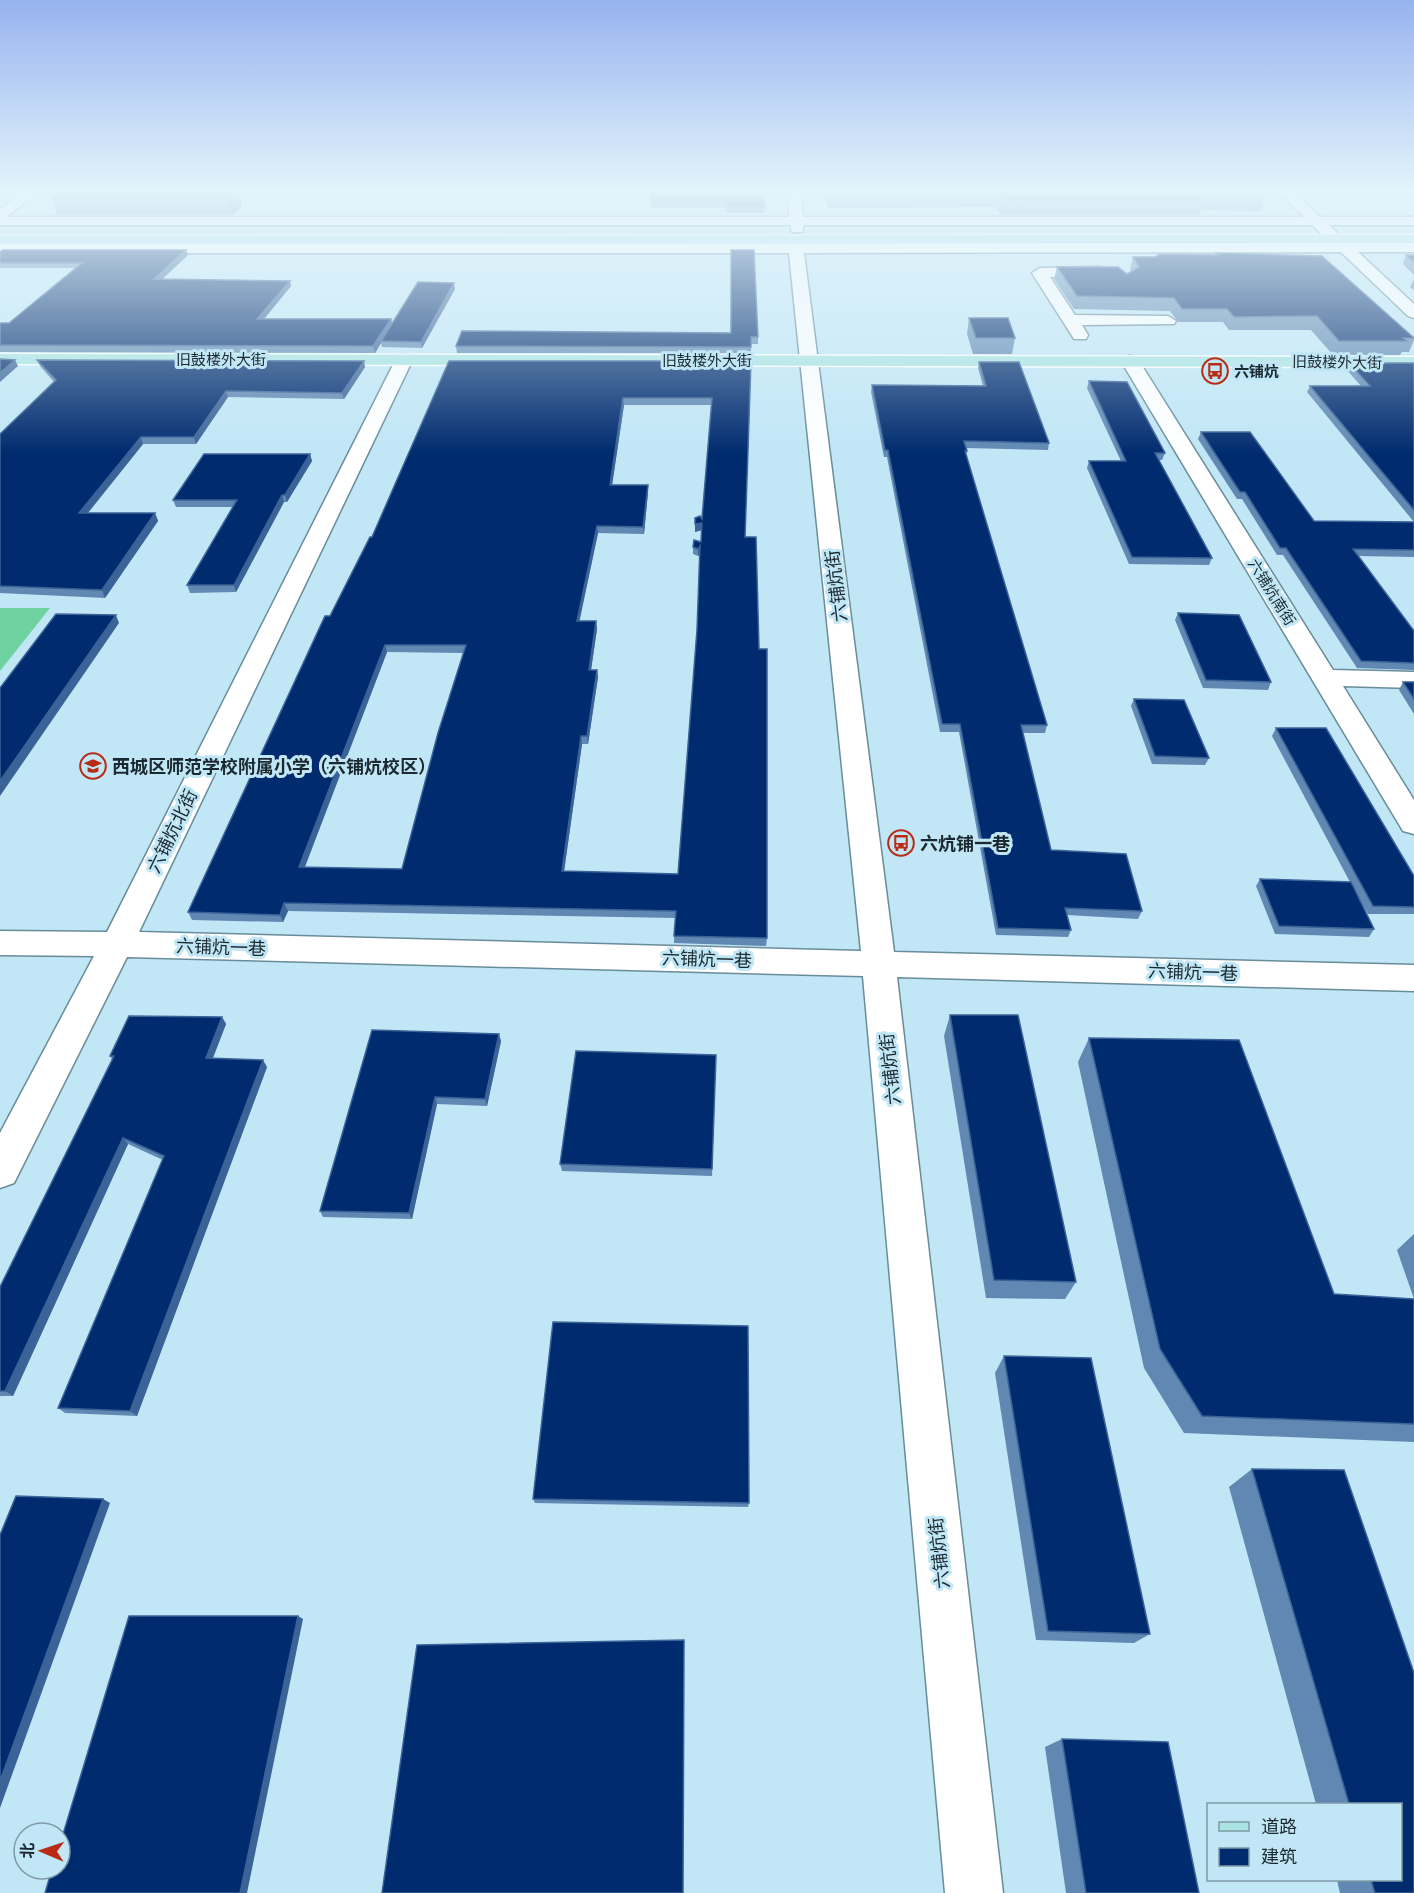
<svg xmlns="http://www.w3.org/2000/svg" width="1414" height="1893" font-family="'PT Sans Narrow','Noto Sans SC',sans-serif">
<style>
.green{fill:#6fd3a1}
.lines{fill:none;stroke-linecap:round;stroke-linejoin:round}
.minor-casing{stroke:#698c9a;stroke-width:3}
.major-casing{stroke:#fff;stroke-width:3}
.minor{fill:#fff;fill-rule:evenodd}
.major{fill:#aae3e1;fill-rule:evenodd}
.wall{fill:#6088b2;fill-rule:evenodd}
.shaded-wall{fill:#3a6397}
.building{fill:#002b6e;stroke:#3a6397;stroke-width:1.5;fill-rule:evenodd}
.labels{text-anchor:middle;dominant-baseline:central;stroke-width:6;stroke-linejoin:round;paint-order:stroke}
.far-street-label{font-size:15px;fill:#1a282f;stroke:#c1e6f6}
.far-poi-label{font-size:15px;font-weight:bold;fill:#1a282f;stroke:#c1e6f6;text-anchor:start}
.street-label{font-size:18px;fill:#1a282f;stroke:#c1e6f6}
.poi-label{font-size:18px;font-weight:bold;fill:#1a282f;stroke:#c1e6f6;text-anchor:start}
</style>
<rect width="100%" height="100%" fill="#c1e6f6"/>
<path class="green" d="M0 608H50L0 671Z"/>
<g class="lines">
<g class="minor-casing">
<g id="minor">
<path d="M27 189H42L6 217H789L788 189H800L803 217H1304L1276 189H1290L1320 217H1414V225H1329L1349 244H1414V252H1358L1414 304V318L1408 316 1341 252 804 253 894 952 1414 965V991L897 977 1003 1893H945L863 976 127 957 14 1183 0 1188V1133L94 956 0 955V931L107 932 398 355H410L413 359 139 932 861 951 789 253H0V245L789 244 788 238 795 234 800 235 803 244H1332L1312 225H804L802 232H792L790 225H0V209Z"/>
<path d="M1101 267 1109 272 1106 275 1050 277 1075 315 1168 316 1176 321 1174 324 1082 325 1088 335 1086 339H1074L1032 273 1040 268Z"/>
<path d="M1130 356 1136 357 1139 361 1333 670 1414 672V688L1343 686 1414 800V834L1403 831 1121 361 1124 357Z"/>
</g>
</g>
<g class="major-casing">
<g id="major">
<path d="M1414 235V243L0 244V236Z"/>
<path d="M0 354 1414 357V367L0 364Z"/>
</g>
</g>
<use href="#minor" class="minor"/>
<use href="#major" class="major"/>
</g>
<g class="wall">
<path d="M0 189H23L22 190Z"/>
<path d="M43 189 238 190 242 206 232 215H57L51 199 66 190H44Z"/>
<path d="M650 189 765 207 764 213H726V208H651Z"/>
<path d="M823 189H1258L1266 197 1261 211 1201 210 1199 215H1001L996 207 828 208Z"/>
<path d="M0 252 188 255 162 279 291 286 264 319H391L392 323 455 289 422 348 382 347 381 343 375 353 0 352V323H9L75 268H0Z"/>
<path d="M1216 253 1414 337V340L1409 352H1402L1400 355H1333L1311 330H1229L1223 322H1178L1170 311 1074 309 1054 279 1057 267 1127 274 1131 271 1130 269 1133 257 1215 255Z"/>
<path d="M1406 255H1414V275L1403 264Z"/>
<path d="M1414 279V290L1410 287Z"/>
<path d="M969 318 1015 338 1012 354H973L967 334Z"/>
<path d="M758 337V344H751V353H457L456 346Z"/>
<path d="M37 360 365 367 344 399 228 397 196 444H143L88 513H155L158 521 105 598 0 593V434L54 382 40 366Z"/>
<path d="M449 361H751L745 537 767 938 766 946 674 943 675 918 288 911 283 922 192 920 188 912 330 616 372 537ZM624 405H712L702 519 695 532 701 530V542L693 547V554L698 556 700 554 697 630 678 874 564 871 582 744H588L598 677 597 670H591L597 629 596 621H579L598 533 644 534 648 492V485H612ZM387 652 464 653 402 869 305 867Z"/>
<path d="M979 362 1049 443 1048 450 966 448 967 451 966 455 1047 725 1045 733H1023L1051 850 1142 911 1138 919 1067 915 1071 930 1068 937 996 935 959 732H940L887 457H884L871 392 872 385 983 386 978 368Z"/>
<path d="M1349 363H1414V522L1307 392 1310 386H1361L1346 369Z"/>
<path d="M1089 381 1165 453 1162 460H1159L1212 558 1209 565 1129 564 1087 468 1089 461H1121L1087 388Z"/>
<path d="M1201 432 1314 521 1414 522V557L1359 556 1414 631V670L1357 668 1283 555H1277L1242 499H1237L1198 439Z"/>
<path d="M310 454 312 461 287 502H284L236 592 190 593 187 585 233 507H176L173 500Z"/>
<path d="M1178 613 1271 682 1268 690 1203 688 1175 620Z"/>
<path d="M1403 682H1414V714L1399 690Z"/>
<path d="M1134 699 1209 758 1205 765 1152 764 1131 706Z"/>
<path d="M1276 728 1414 876V914H1368L1360 900 1374 929 1369 937 1275 934 1256 886 1260 879 1350 882 1272 736Z"/>
<path d="M950 1015 1076 1282 1065 1299 986 1298 944 1036Z"/>
<path d="M222 1017 226 1024 213 1058 267 1067 137 1416 65 1413 58 1408 163 1160 128 1144 13 1396H0V1287L112 1059 110 1056Z"/>
<path d="M372 1030 501 1041 487 1106 437 1104 412 1219 323 1217 320 1211Z"/>
<path d="M1089 1038 1334 1294 1414 1299V1442L1184 1433 1144 1368 1078 1062Z"/>
<path d="M716 1055 712 1176 562 1171 560 1164Z"/>
<path d="M1414 1234V1299L1397 1250Z"/>
<path d="M1004 1356 1150 1634 1134 1643 1036 1640 995 1373Z"/>
<path d="M1252 1469 1344 1470 1414 1673V1893H1340L1337 1880H1401V1804H1316L1229 1487Z"/>
<path d="M533 1499 749 1503 748 1507 535 1503Z"/>
<path d="M1062 1739 1199 1893H1066L1045 1747Z"/>
</g>
<g class="shaded-wall">
<path d="M238 190 242 206 232 215 228 199Z"/>
<path d="M186 250 188 255 156 285 154 279Z"/>
<path d="M290 281 291 286 259 325 257 319Z"/>
<path d="M454 283 455 289 422 348 421 342Z"/>
<path d="M391 319 393 325 381 341V343L375 353 373 346Z"/>
<path d="M15 360 18 366 0 382V373Z"/>
<path d="M364 361 365 367 344 399 342 393Z"/>
<path d="M226 391 228 397 196 444 194 437Z"/>
<path d="M623 398 624 405 611 492 610 485Z"/>
<path d="M141 437 143 444 82 520 79 513Z"/>
<path d="M310 454 312 461 287 502 285 495Z"/>
<path d="M648 485V492L644 534 643 527Z"/>
<path d="M282 495 284 502 236 592 234 585Z"/>
<path d="M155 513 158 521 105 598 102 590Z"/>
<path d="M702 523V530L695 532V524Z"/>
<path d="M597 526 598 533 578 628 577 621Z"/>
<path d="M700 546V553L698 556V549Z"/>
<path d="M116 615 119 623 0 796V781Z"/>
<path d="M596 621 597 629 590 677 589 670Z"/>
<path d="M385 645 387 652 302 874 299 867Z"/>
<path d="M597 670 598 677 588 744 587 736Z"/>
<path d="M581 736 582 744 563 879 562 871Z"/>
<path d="M284 903 288 911 283 922 280 915Z"/>
<path d="M222 1017 226 1024 210 1065 206 1058Z"/>
<path d="M499 1034 501 1041 487 1106 485 1099Z"/>
<path d="M263 1060 267 1067 137 1416 130 1411Z"/>
<path d="M435 1097 437 1104 412 1219 409 1213Z"/>
<path d="M123 1138 128 1144 13 1396 5 1391Z"/>
<path d="M103 1499 110 1503 0 1808V1781Z"/>
<path d="M298 1616 303 1619 247 1893H240Z"/>
</g>
<g class="building">
<path d="M650 189H763L765 207H726V203H651Z"/>
<path d="M828 189H1258L1266 197 1199 196 1204 201H1004L999 193 829 194Z"/>
<path d="M63 190H238L228 199H51Z"/>
<path d="M3 250H186L154 279 290 281 257 319H391L373 346 0 345V323H9L82 263H0V252Z"/>
<path d="M731 250H754L758 337H751V347L456 346 462 331 731 333Z"/>
<path d="M1216 253 1322 256 1414 338H1403L1407 341H1339L1317 316 1234 317 1227 309H1182L1174 298 1077 296 1057 267H1118L1127 274 1139 267 1133 257H1155L1160 254 1218 255Z"/>
<path d="M1406 255H1414V262Z"/>
<path d="M418 282 454 283 421 342 381 341Z"/>
<path d="M969 318H1008L1015 338H976Z"/>
<path d="M0 359 15 360 0 373Z"/>
<path d="M37 360 364 361 342 393 226 391 194 437H141L79 513H155L102 590 0 586V434L56 380Z"/>
<path d="M449 361H751L745 537H756L759 649H767V938L674 936 676 911 284 903 280 915 188 912 325 616H330L370 537H372ZM623 398H712L702 519 700 516 695 518V524L702 523 701 542 694 540 693 547 698 549 700 546 697 630 678 874 562 871 581 736H587L597 670H589L596 621H577L597 526 643 527 648 485H610ZM385 645H466L438 733 402 869 299 867Z"/>
<path d="M979 362H1019L1049 443 964 441 967 451H965L1047 725H1021L1051 850 1126 854 1142 911 1065 908 1071 930 998 928 960 724H942L888 450H885L872 385 986 386Z"/>
<path d="M1349 363H1414V510L1310 386H1370Z"/>
<path d="M1089 381 1127 382 1165 453H1155L1212 558 1132 557 1089 461H1126Z"/>
<path d="M1201 432H1250L1314 521 1414 522V550L1353 549 1414 631V663L1361 661 1286 548H1280L1245 492H1240Z"/>
<path d="M204 454H310L285 495H282L234 585H187L237 500H173Z"/>
<path d="M1178 613 1239 615 1271 682 1206 680Z"/>
<path d="M56 614 116 615 0 781V688Z"/>
<path d="M1403 682H1414V699Z"/>
<path d="M1134 699 1184 700 1209 758 1155 756Z"/>
<path d="M1276 728H1326L1414 876V907L1373 906Z"/>
<path d="M1260 879 1351 882 1374 929 1279 926Z"/>
<path d="M950 1015H1018L1076 1282 994 1280Z"/>
<path d="M129 1016 222 1017 206 1058 263 1060 130 1411 58 1408 164 1156 123 1138 5 1391H0V1287L114 1056H110Z"/>
<path d="M372 1030 499 1034 485 1099 435 1097 409 1213 320 1211Z"/>
<path d="M1089 1038 1239 1040 1334 1294 1414 1299V1424L1202 1416 1160 1349Z"/>
<path d="M576 1051 716 1055 712 1169 560 1164Z"/>
<path d="M553 1322 748 1326 749 1503 533 1499Z"/>
<path d="M1004 1356 1091 1358 1150 1634 1048 1631Z"/>
<path d="M1252 1469 1344 1470 1414 1673V1893H1375L1371 1880H1401V1804H1349Z"/>
<path d="M16 1496 103 1499 0 1781V1535Z"/>
<path d="M129 1616H298L240 1893H45L52 1869H60V1844Z"/>
<path d="M684 1640 683 1893H382L417 1645Z"/>
<path d="M1062 1739 1168 1742 1199 1893H1086Z"/>
</g>
<linearGradient id="sky" x2="0" y2="1"><stop stop-color="#97b3ef"/><stop offset="0.42" stop-color="#e3f4fb"/><stop offset="1" stop-color="#e3f4fb" stop-opacity="0"/></linearGradient>
<rect width="1414" height="454" fill="url(#sky)"/>
<defs>
<g id="bus-ring" transform="scale(1.35)"><circle r="9.5" fill="#c1e6f6" stroke="#b82b15" stroke-width="1.5"/><path d="M-5-6H5V4H4V6H2V4H-2V6H-4V4H-5ZM-3.5-4V0h7V-4ZM-3.5 1.2v1.5H-2V1.2ZM2 1.2v1.5H3.5V1.2Z" fill="#b82b15"/></g>
<g id="school-ring" transform="scale(1.35)"><circle r="9.5" fill="#c1e6f6" stroke="#b82b15" stroke-width="1.5"/><path d="M0-5L7-2L0 1L-7-2ZM-4 1L0 2.5L4 1V4Q0 6-4 4Z" fill="#b82b15"/></g>
</defs>
<g fill-rule="evenodd">
<use href="#bus-ring" x="1215" y="371"/>
<use href="#school-ring" x="93" y="766"/>
<use href="#bus-ring" x="901" y="843"/>
</g>
<g class="labels">
<g class="far-street-label">
<text x="221" y="359">旧鼓楼外大街</text>
<text x="707" y="360">旧鼓楼外大街</text>
<text transform="translate(1337 362) rotate(1)">旧鼓楼外大街</text>
<text transform="translate(1272 592) rotate(58)">六铺炕南街</text>
</g>
<g class="far-poi-label">
<text x="1234" y="371">六铺炕</text>
</g>
<g class="street-label">
<text transform="translate(836 586) rotate(-97)">六铺炕街</text>
<text transform="translate(172 831) rotate(-64)">六铺炕北街</text>
<text transform="translate(221 947) rotate(2)">六铺炕一巷</text>
<text transform="translate(707 959) rotate(2)">六铺炕一巷</text>
<text transform="translate(1193 972) rotate(2)">六铺炕一巷</text>
<text transform="translate(890 1069) rotate(-96)">六铺炕街</text>
<text transform="translate(939 1553) rotate(-96)">六铺炕街</text>
</g>
<g class="poi-label">
<text x="112" y="766">西城区师范学校附属小学（六铺炕校区）</text>
<text x="920" y="843">六炕铺一巷</text>
</g>
</g>
<rect x="1207" y="1803" width="195" height="78" fill="#c1e6f6" stroke="#7e9aa6" stroke-width="1.5"/>
<rect x="1219" y="1822" width="30" height="9" fill="#aae3e1" stroke="#7e9aa6" stroke-width="1.5"/>
<text x="1261" y="1833" font-size="18" fill="#1a282f">道路</text>
<rect x="1219" y="1848" width="30" height="18" fill="#002b6e" stroke="#7e9aa6" stroke-width="1.5"/>
<text x="1261" y="1863" font-size="18" fill="#1a282f">建筑</text>
<g transform="translate(42 1851) rotate(272)"><circle r="28" fill="#c1e6f6" stroke="#7e9aa6" stroke-width="1.5"/>
<path d="M0-4.5L10 22L0 15L-10 22Z" fill="#b82b15"/>
<text y="-9" font-size="16" font-weight="bold" text-anchor="middle" fill="#1a282f">北</text>
</g>
</svg>
